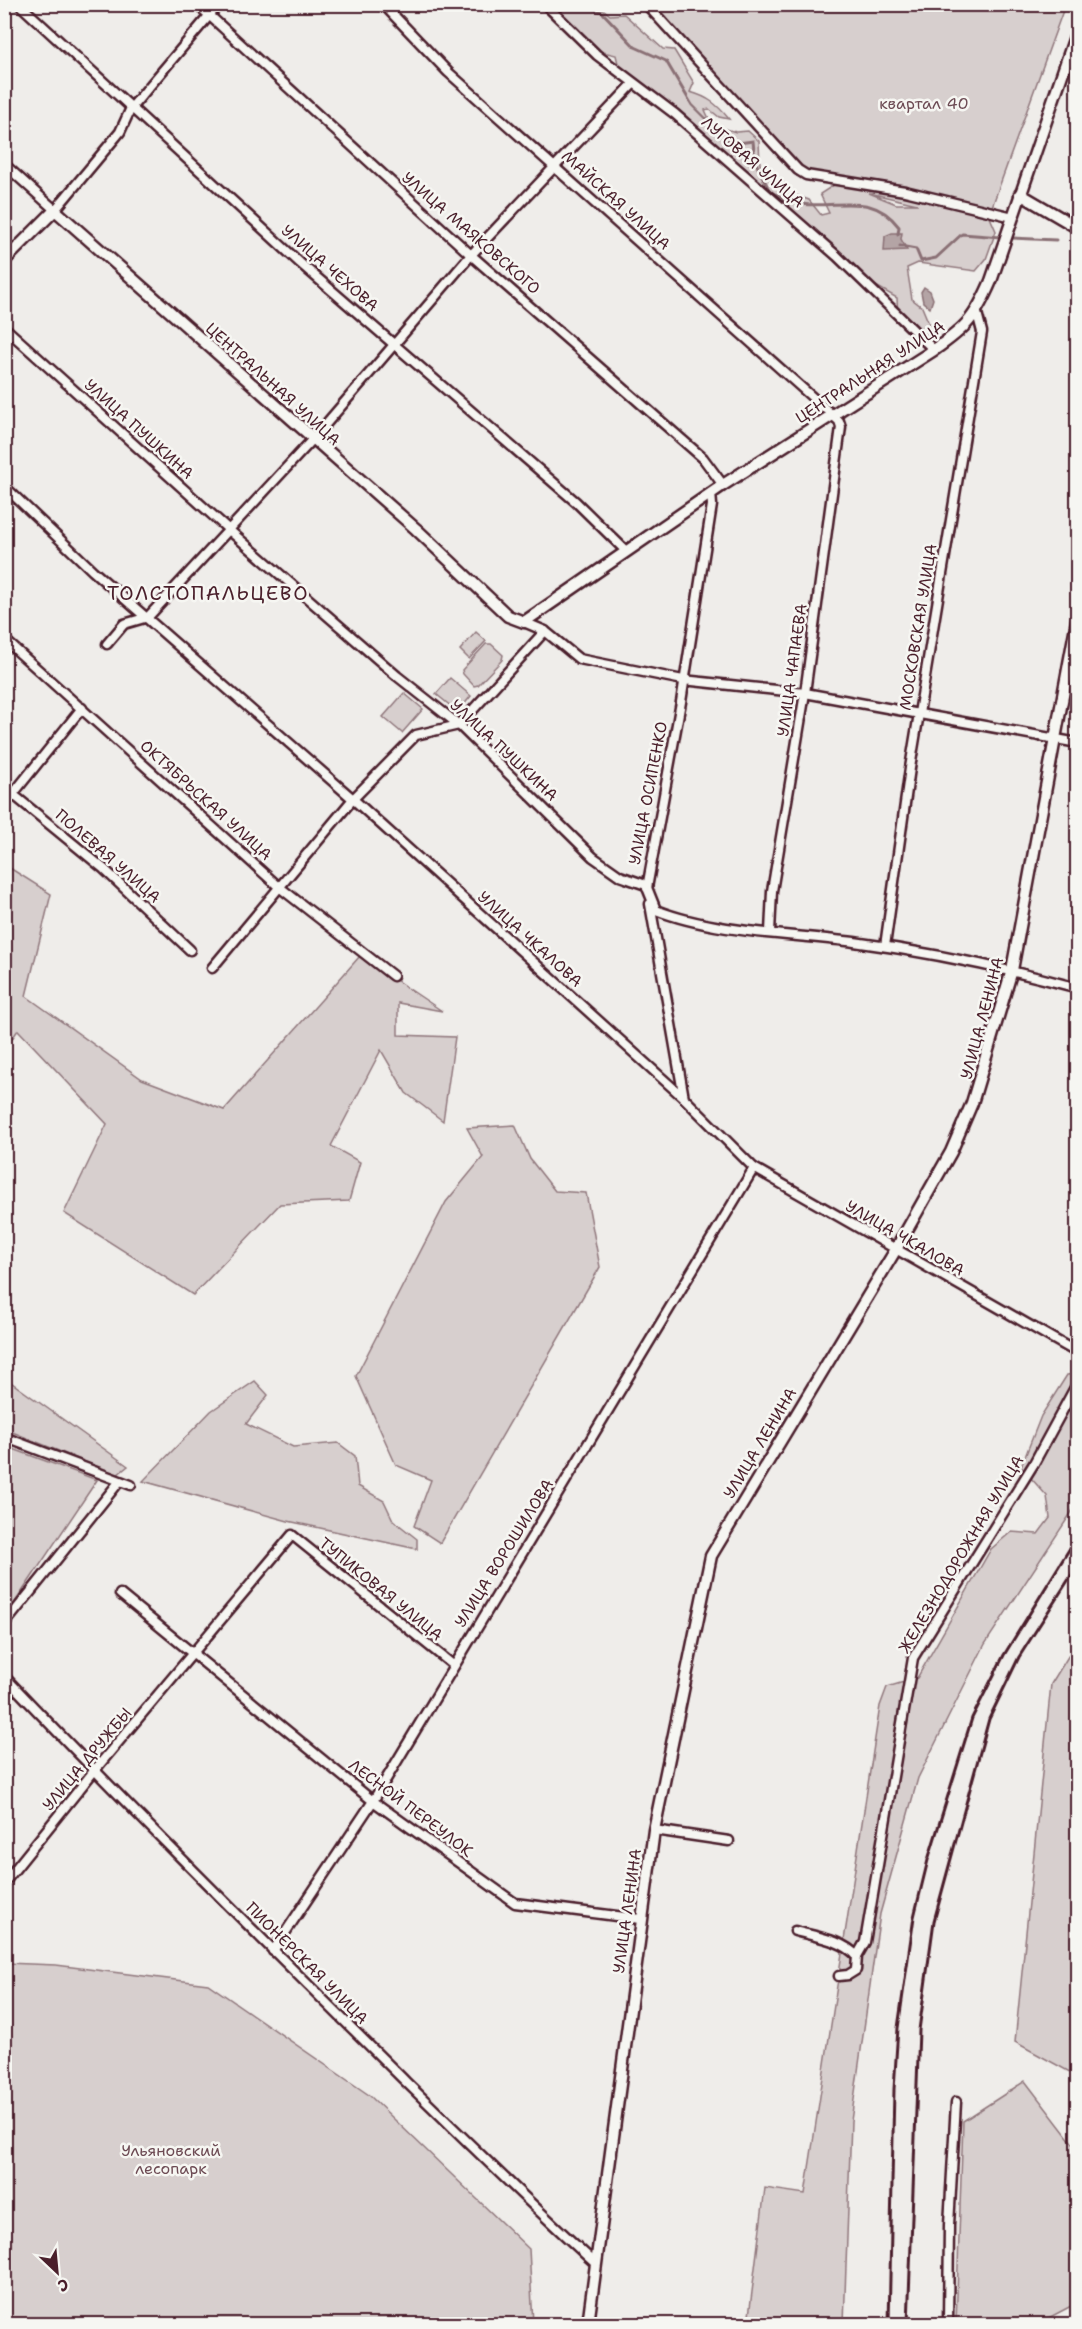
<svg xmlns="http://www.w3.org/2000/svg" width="1082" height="2329" font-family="'Shantell Sans',sans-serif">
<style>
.green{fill:#d7cfce;stroke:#90777c;stroke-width:1.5;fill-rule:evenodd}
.water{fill:#b4a4a5;stroke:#8a6f74;stroke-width:1.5}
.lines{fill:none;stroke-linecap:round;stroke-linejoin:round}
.stream{stroke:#8a6f74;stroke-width:3}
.street-casing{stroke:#4a1f2b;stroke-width:13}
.secondary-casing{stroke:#4a1f2b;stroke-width:15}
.street{stroke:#f6f6f2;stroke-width:8}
.secondary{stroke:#f6f6f2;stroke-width:10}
.rail{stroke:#4a1f2b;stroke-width:3}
.labels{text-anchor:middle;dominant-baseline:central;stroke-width:5;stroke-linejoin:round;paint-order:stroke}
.park-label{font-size:16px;fill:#6d4b54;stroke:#f6f6f2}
.street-label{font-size:16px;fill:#4a1f2b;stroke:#f6f6f2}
.quarter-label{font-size:20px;letter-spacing:1.5px;fill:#4a1f2b;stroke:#f6f6f2}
</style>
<rect width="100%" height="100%" fill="#efedea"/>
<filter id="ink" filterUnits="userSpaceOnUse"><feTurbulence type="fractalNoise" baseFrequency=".0167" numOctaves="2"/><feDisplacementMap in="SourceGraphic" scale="12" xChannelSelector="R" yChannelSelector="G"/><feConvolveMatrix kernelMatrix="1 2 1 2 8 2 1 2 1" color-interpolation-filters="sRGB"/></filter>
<g filter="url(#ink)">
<g class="green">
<path d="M538 5H598L610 15 624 14 663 49 674 50 694 83 690 92C708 97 717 104 729 119L719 117 709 109 705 110 712 125 736 132 748 131 759 141 760 164 768 177 781 180 792 194 809 200 821 215 829 213 820 194 834 185 797 176 641 5H1065L989 215 996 231 986 259 976 271 918 263 907 268 912 299 922 307 932 331 920 342 898 319 897 298 876 286 860 283 809 237 789 211 758 193 728 157 620 72 616 55 599 51 572 24ZM869 193 917 204H918H896Z"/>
<path d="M476 632 486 641 469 659 460 650Z"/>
<path d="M486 644H491L503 655 502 660 478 685 474 686 463 674 462 670Z"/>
<path d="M450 678 471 696 458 712 436 694Z"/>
<path d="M404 693 423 709 402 733 383 717Z"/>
<path d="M5 865 51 894 26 996 142 1079 224 1110 360 956 442 1011 398 1003V1035L455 1037 443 1121 406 1093 381 1050 331 1146 360 1162 349 1201 280 1204 193 1295 64 1213 107 1124 18 1030 5 1049Z"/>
<path d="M515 1125 530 1159 555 1191 586 1193 600 1267 440 1543 414 1526 431 1480 396 1465 356 1376 446 1202 483 1157 467 1128Z"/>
<path d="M1077 1374V1504L985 1644 918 1778 880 1914 851 2121 844 2324H748L765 2188 805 2194 880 1706 887 1687 917 1678 991 1549 1011 1532 1038 1534 1050 1518 1047 1496 1021 1467 1041 1416 1067 1375Z"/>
<path d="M4 1378H5L128 1466 117 1475 5 1429Z"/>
<path d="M255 1381 268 1395 246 1424 293 1447 338 1443 355 1456 358 1486 384 1501 393 1520 417 1539V1549L288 1521 143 1481 211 1411Z"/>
<path d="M5 1446 97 1480 5 1617 4 1446Z"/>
<path d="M1077 1642V2076L1015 2042 1051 1684Z"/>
<path d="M5 1963 56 1965 208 1984 369 2095 529 2249 533 2324H5Z"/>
<path d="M1025 2081 1077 2149V2303L1037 2324H956L963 2121Z"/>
</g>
<g class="water">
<path d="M892 233H902L901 239 907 250 884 251 885 236Z"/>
<path d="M924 287 930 291 933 299 930 308 923 302 921 292Z"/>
</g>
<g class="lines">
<g class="stream">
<path d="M582 4 602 12 635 47 666 61 692 105 731 144 753 141 755 161 770 192C780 196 790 202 801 204 839 209 872 191 899 227L898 234"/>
<path d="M1011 238 1056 240"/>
<path d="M900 246 916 249 921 261 936 258 962 234 1001 237"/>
</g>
<g class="street-casing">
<g id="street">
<path d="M19 4 300 263 576 502 625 550"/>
<path d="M197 4 471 255 703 458 723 485"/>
<path d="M383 4 448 72 839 421 841 427 805 693 772 891 770 932"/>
<path d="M545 4 597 55 675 114 837 256 934 350"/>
<path d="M646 4 798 170 806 175 905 191 1013 217"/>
<path d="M4 164 55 210 120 132 131 108 219 4"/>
<path d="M4 327 229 530 397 676 459 725 593 857 620 876 646 885 656 910C714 933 792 934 854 942 929 952 1004 968 1078 988"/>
<path d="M4 486 93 571 353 799 684 1098 754 1168 1078 1353"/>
<path d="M524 622 545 631 579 659 683 680 805 693 1078 743"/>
<path d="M4 639 278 886 393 976"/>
<path d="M107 644 124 624 148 617 313 439 471 255 633 84"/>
<path d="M4 787 104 869 190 950"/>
<path d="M13 794 82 708"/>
<path d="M647 888 681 702 712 505 711 493"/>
<path d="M650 904 684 1098"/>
<path d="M885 946 910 768 982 332 977 313"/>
<path d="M212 968 353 799 416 735 459 725 545 631"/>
<path d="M4 1437 131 1485"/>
<path d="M120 1594 373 1801 515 1903 640 1919"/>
<path d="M4 1625 119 1482"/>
<path d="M4 1676C135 1814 271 1948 406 2082 469 2143 531 2205 596 2264"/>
<path d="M654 1830 729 1841"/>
<path d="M4 1883 94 1771 292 1535 453 1665"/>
<path d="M795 1931C816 1937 841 1939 857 1956"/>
<path d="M273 1951 373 1801 754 1168"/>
<path d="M839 1976 848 1975 856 1970 857 1956 865 1942 913 1658 1033 1465 1078 1382"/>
<path d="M948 2324 949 2225 956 2102"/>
</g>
</g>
<g class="secondary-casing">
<g id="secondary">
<path d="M1020 194 1078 228"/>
<path d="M4 261 55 210 416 529 508 616 524 622 723 485 934 350C967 327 975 318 991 281L1078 28"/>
<path d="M588 2324 654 1830 711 1556 895 1251 951 1152 972 1103 1012 970 1078 615"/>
</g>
</g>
<use href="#street" class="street"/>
<use href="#secondary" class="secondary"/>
<g class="rail">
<path d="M889 2324 894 2089 898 2028 914 1917 928 1860 972 1718 1004 1655 1078 1535"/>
<path d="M908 2324 919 2030 934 1921 989 1719 1019 1657 1078 1565"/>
</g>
</g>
</g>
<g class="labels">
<g class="park-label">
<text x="924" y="103">квартал 40</text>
<text x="171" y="2150">Ульяновский<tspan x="171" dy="18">лесопарк</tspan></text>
</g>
<g class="street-label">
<text transform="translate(753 162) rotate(41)">ЛУГОВАЯ УЛИЦА</text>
<text transform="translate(616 200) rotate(42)">МАЙСКАЯ УЛИЦА</text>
<text transform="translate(471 233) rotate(41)">УЛИЦА МАЯКОВСКОГО</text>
<text transform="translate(330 268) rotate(41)">УЛИЦА ЧЕХОВА</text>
<text transform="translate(870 372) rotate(-33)">ЦЕНТРАЛЬНАЯ УЛИЦА</text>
<text transform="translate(273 384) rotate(42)">ЦЕНТРАЛЬНАЯ УЛИЦА</text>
<text transform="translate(139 429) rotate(42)">УЛИЦА ПУШКИНА</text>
<text transform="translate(918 627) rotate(-81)">МОСКОВСКАЯ УЛИЦА</text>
<text transform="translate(792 670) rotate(-82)">УЛИЦА ЧАПАЕВА</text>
<text transform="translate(504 750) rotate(43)">УЛИЦА ПУШКИНА</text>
<text transform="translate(648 793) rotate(-79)">УЛИЦА ОСИПЕНКО</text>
<text transform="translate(206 800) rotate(42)">ОКТЯБРЬСКАЯ УЛИЦА</text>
<text transform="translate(108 856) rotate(41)">ПОЛЕВАЯ УЛИЦА</text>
<text transform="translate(530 939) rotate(42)">УЛИЦА ЧКАЛОВА</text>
<text transform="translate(982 1018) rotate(-75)">УЛИЦА ЛЕНИНА</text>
<text transform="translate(905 1238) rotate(30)">УЛИЦА ЧКАЛОВА</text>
<text transform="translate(760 1443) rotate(-59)">УЛИЦА ЛЕНИНА</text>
<text transform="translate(504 1553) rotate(-58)">УЛИЦА ВОРОШИЛОВА</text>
<text transform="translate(961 1554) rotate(-59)">ЖЕЛЕЗНОДОРОЖНАЯ УЛИЦА</text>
<text transform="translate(381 1589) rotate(39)">ТУПИКОВАЯ УЛИЦА</text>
<text transform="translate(87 1759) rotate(-50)">УЛИЦА ДРУЖБЫ</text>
<text transform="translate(411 1808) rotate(37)">ЛЕСНОЙ ПЕРЕУЛОК</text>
<text transform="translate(627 1911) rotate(-82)">УЛИЦА ЛЕНИНА</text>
<text transform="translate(307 1963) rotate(45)">ПИОНЕРСКАЯ УЛИЦА</text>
</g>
<g class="quarter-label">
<text x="208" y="593">ТОЛСТОПАЛЬЦЕВО</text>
</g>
</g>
<rect width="1082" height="2329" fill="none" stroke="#f6f6f2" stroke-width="24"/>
<rect x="12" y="12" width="1058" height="2305" fill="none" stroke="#4a1f2b" stroke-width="2" filter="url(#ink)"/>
<g transform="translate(57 2272) rotate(154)" stroke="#f6f6f2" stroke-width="4.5" paint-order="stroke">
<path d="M0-4.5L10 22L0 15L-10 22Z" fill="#4a1f2b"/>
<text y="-9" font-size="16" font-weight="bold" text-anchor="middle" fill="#4a1f2b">С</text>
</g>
</svg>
